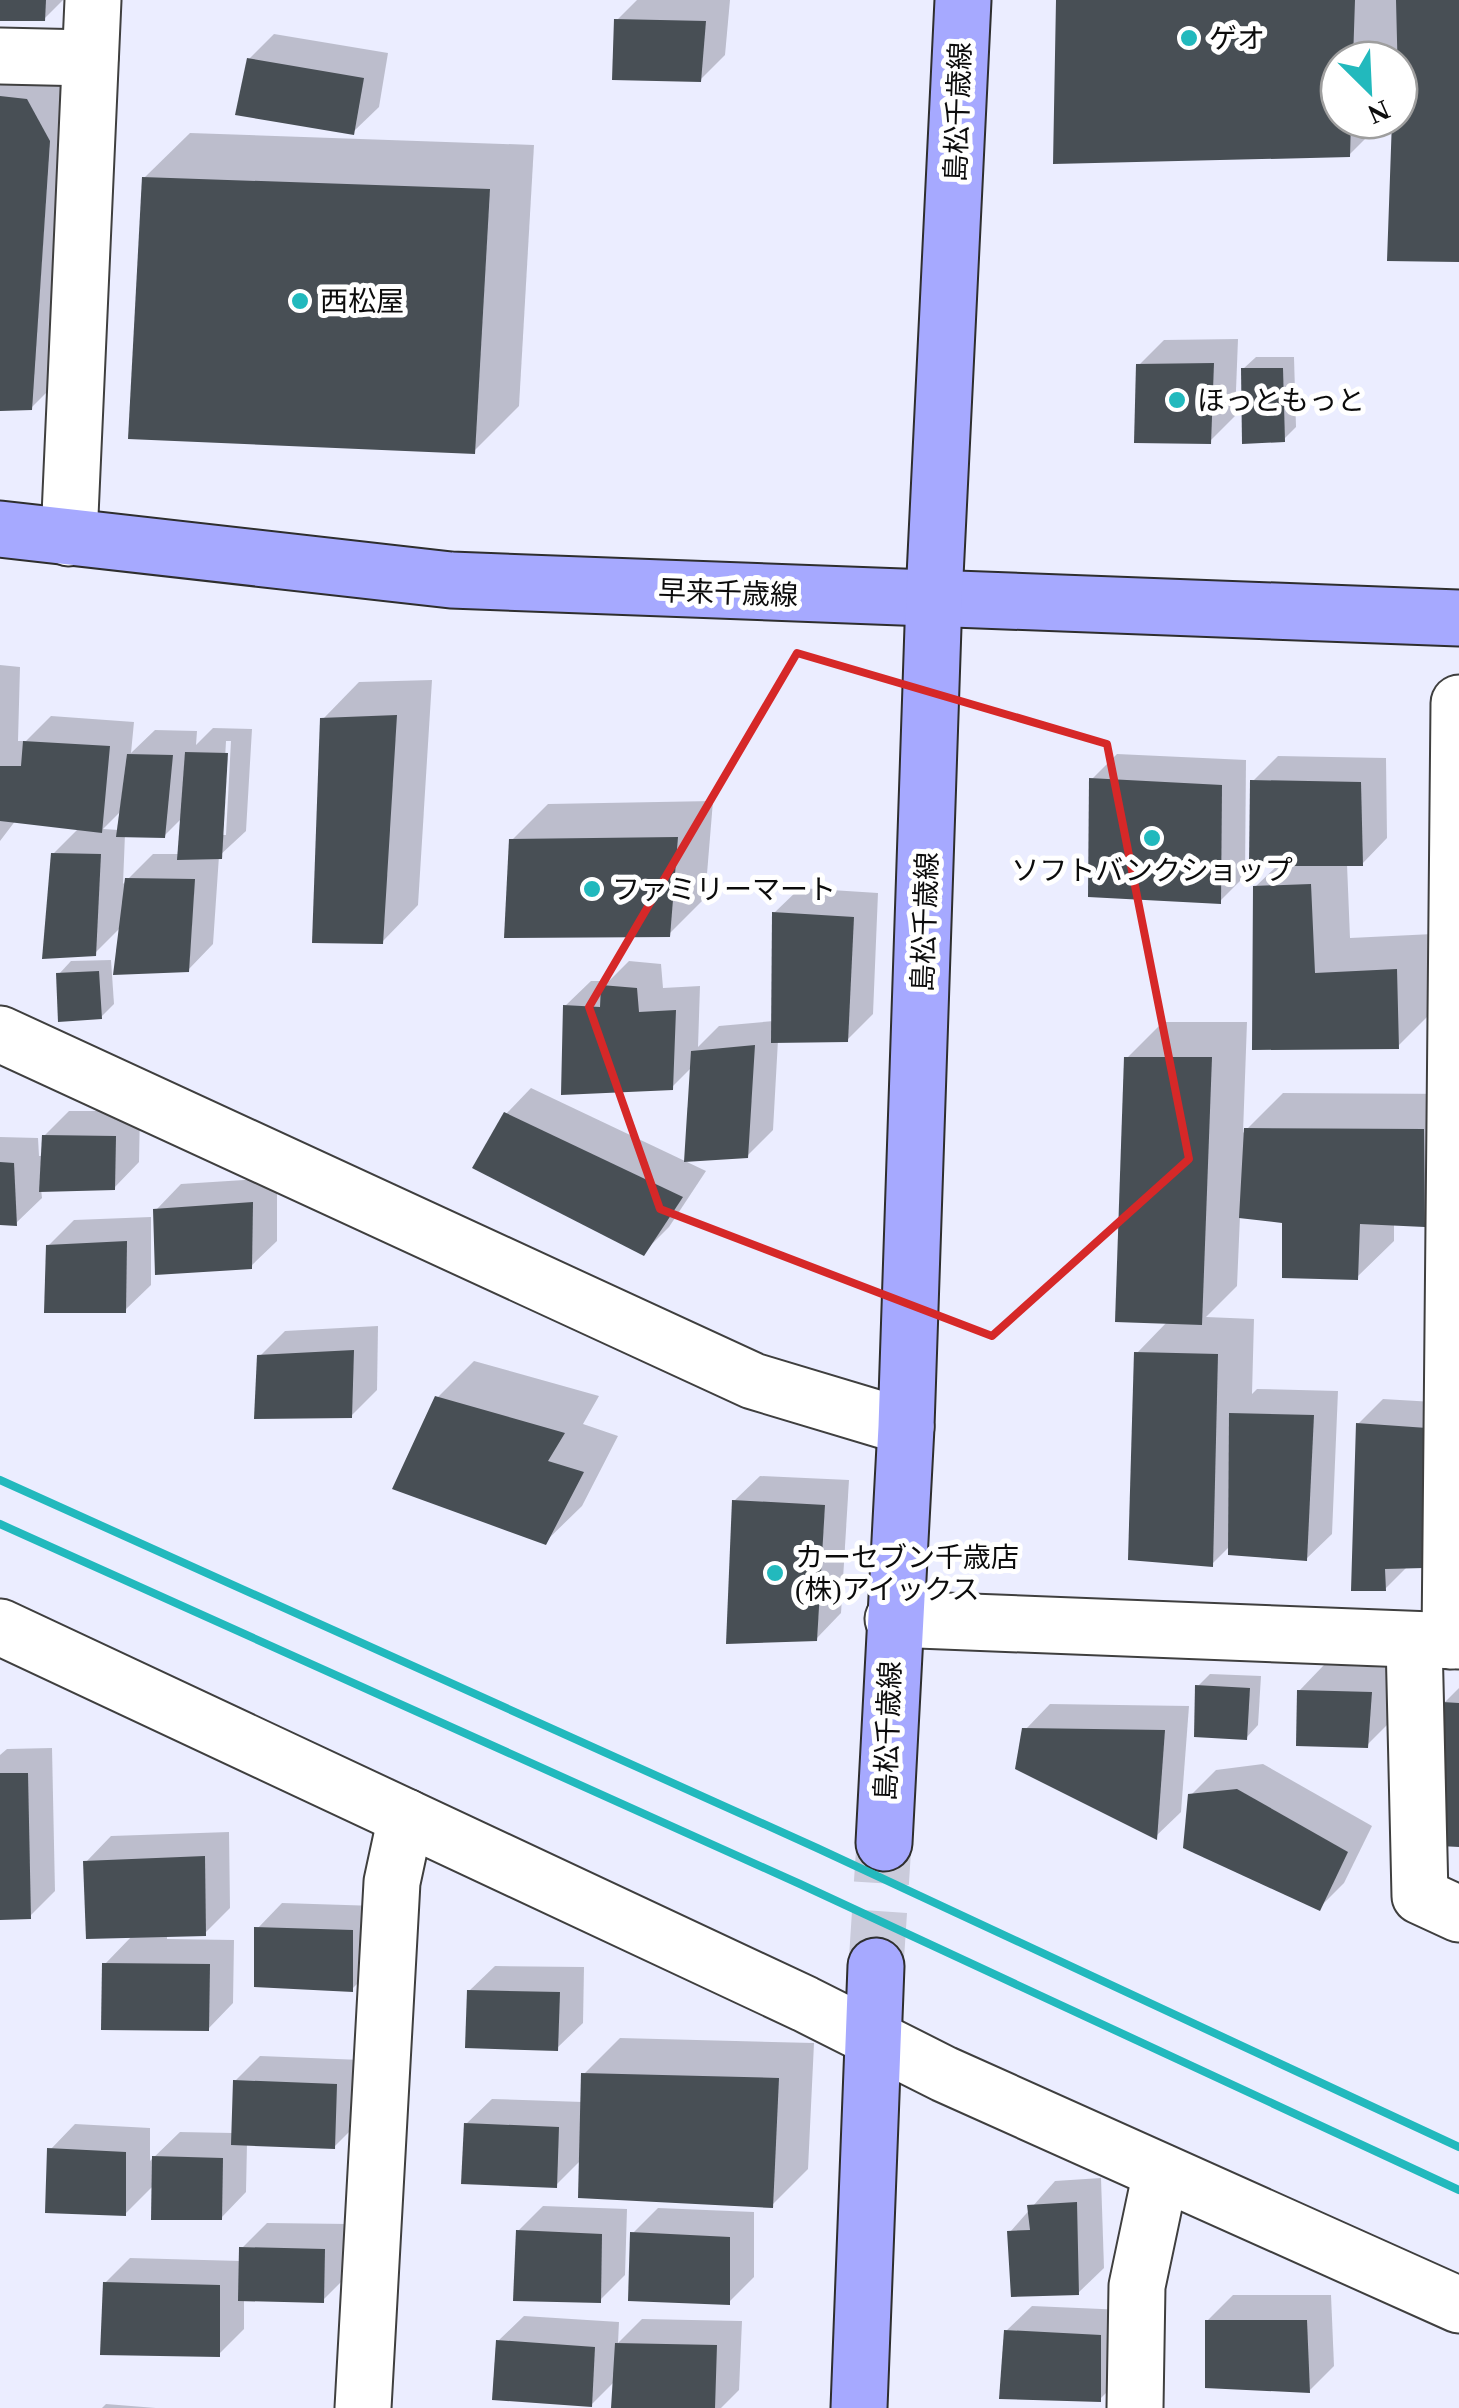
<svg xmlns="http://www.w3.org/2000/svg" width="1459" height="2408" font-family="'Times New Roman','Noto Sans JP',serif">
<style>
.shadow{fill:#0003;fill-rule:evenodd}
.building{fill:#484f55}
.lines{fill:none;stroke-linecap:round;stroke-linejoin:round}
.secondary-tunnel{stroke:#cacbdb;stroke-width:55;stroke-dasharray:55 28;stroke-linecap:butt}
.minor-casing{stroke:#3f3f3f;stroke-width:59}
.tertiary-casing{stroke:#3f3f3f;stroke-width:59}
.secondary-casing{stroke:#2e2e2e;stroke-width:59}
.minor{stroke:#fff;stroke-width:55}
.tertiary{stroke:#fff;stroke-width:55}
.secondary{stroke:#a6a9ff;stroke-width:55}
.rail{stroke:#22b9bd;stroke-width:8}
.marked{fill:none;stroke:#d62828;stroke-width:8;stroke-linejoin:round}
.poi-dot{fill:#22b9bd;stroke:#fff;stroke-width:4}
.labels{text-anchor:middle;dominant-baseline:central;stroke-width:10;stroke-linejoin:round;paint-order:stroke}
.poi-label{font-size:28px;fill:#0c0c0c;stroke:#fff;text-anchor:start}
.street-label{font-size:28px;fill:#0c0c0c;stroke:#fff}
</style>
<rect width="100%" height="100%" fill="#ebedff"/>
<g class="shadow">
<path d="M0 0H63L44 19H0Z"/>
<path d="M637 0H730L725 55 700 80 617 20Z"/>
<path d="M1058 0H1459V259L1395 120H1399V60H1339V120H1384L1349 155Z"/>
<path d="M274 34 388 53 379 107 353 132 249 59Z"/>
<path d="M0 48 73 54 77 362 31 408H0Z"/>
<path d="M190 133 534 145 519 406 474 451 144 178Z"/>
<path d="M1238 339 1235 416 1210 441 1139 365 1164 340Z"/>
<path d="M1256 357H1294L1296 427 1284 439 1243 369Z"/>
<path d="M0 665 20 667 18 741H26L51 716 134 722 131 753 155 730 197 731 196 745 213 728 252 729 246 831 219 856 213 944 188 970 121 927 95 953 53 854 79 828 16 820 0 841ZM226 741H231L226 835H221ZM122 810 119 830 103 829ZM182 818 180 854H153L123 884 125 834 164 836Z"/>
<path d="M432 680 418 905 382 942 323 719 359 682Z"/>
<path d="M1117 754 1246 760 1245 876 1220 901 1092 779Z"/>
<path d="M1278 756 1386 758 1387 838 1362 864H1347L1350 938 1433 934 1434 1010 1398 1046 1254 1048 1255 887 1279 864 1253 781Z"/>
<path d="M713 801 705 898 669 934 512 840 548 804Z"/>
<path d="M800 888 878 893 873 1014 847 1040H778L773 1130 747 1156 692 1067 672 1087 565 1006 591 981H609L629 961 661 964 663 988 700 986 698 1047 719 1026 774 1021V913Z"/>
<path d="M111 960 114 1004 101 1017 59 974 71 961Z"/>
<path d="M1163 1022H1247L1243 1133 1283 1093 1459 1094V1190L1424 1225 1394 1223V1241L1357 1277 1284 1221 1240 1216 1237 1286 1206 1317 1254 1319 1252 1394 1257 1389 1338 1391 1332 1534 1306 1559 1231 1545 1212 1564 1137 1353 1168 1321 1127 1058Z"/>
<path d="M531 1088 706 1171 669 1227 644 1252 506 1114Z"/>
<path d="M69 1111H140L139 1162 114 1188 41 1189 42 1198 16 1223 0 1222V1137L38 1138 39 1156H43L44 1136Z"/>
<path d="M277 1178V1241L251 1266 156 1210 181 1184Z"/>
<path d="M151 1217V1285L125 1310 48 1246 74 1220Z"/>
<path d="M378 1326 377 1390 351 1416 259 1357 285 1331Z"/>
<path d="M474 1361 599 1396 583 1424 618 1436 582 1506 545 1542 437 1398Z"/>
<path d="M1383 1399 1451 1403 1408 1566 1385 1589 1358 1424Z"/>
<path d="M760 1476 849 1480 841 1613 816 1639 734 1501Z"/>
<path d="M1324 1665 1396 1668 1392 1720 1367 1745 1299 1691Z"/>
<path d="M1210 1674 1261 1676 1258 1725 1246 1738 1198 1686Z"/>
<path d="M1459 1688V1845L1444 1703Z"/>
<path d="M1050 1704 1189 1706 1181 1812 1156 1836 1025 1730Z"/>
<path d="M52 1748 55 1891 30 1916 0 1917V1755L7 1749Z"/>
<path d="M1263 1764 1372 1826 1344 1883 1319 1908 1190 1796 1216 1770Z"/>
<path d="M229 1832 230 1908 205 1933 167 1934V1939L234 1940 233 2003 208 2029 105 1964 133 1935 86 1862 111 1836Z"/>
<path d="M282 1903 377 1906V1964L352 1989 257 1929Z"/>
<path d="M495 1966 584 1967 583 2023 557 2048 469 1991Z"/>
<path d="M620 2038 814 2043 808 2169 772 2205 581 2160 556 2185 466 2124 492 2099 583 2102 584 2074Z"/>
<path d="M260 2056 362 2060 360 2121 334 2147 247 2143 246 2192 221 2218 154 2185 125 2214 50 2150 75 2124 150 2128V2161L180 2132 233 2133 235 2081Z"/>
<path d="M1101 2178 1104 2268 1078 2293 1010 2232 1055 2181Z"/>
<path d="M543 2206 627 2209 625 2275 600 2300 518 2231Z"/>
<path d="M658 2208 754 2212V2277L729 2302 632 2234Z"/>
<path d="M267 2223 350 2224 348 2275 323 2300 244 2298V2329L219 2354 105 2283 130 2258 241 2261 242 2248Z"/>
<path d="M1233 2295H1331L1334 2366 1309 2391 1207 2321Z"/>
<path d="M1032 2306 1125 2310V2374L1100 2399 1006 2331Z"/>
<path d="M524 2316 619 2322 618 2343 642 2319 742 2321 739 2390 721 2408H613L615 2381 591 2405 498 2341Z"/>
<path d="M106 2404 156 2408H102Z"/>
</g>
<g class="building">
<path d="M0 0H46L45 21H0Z"/>
<path d="M1056 0H1355L1353 60H1339V120H1351L1350 157 1053 164Z"/>
<path d="M1396 0H1459V262L1387 261 1392 120H1399Z"/>
<path d="M614 19 706 21 701 82 612 80Z"/>
<path d="M247 58 364 78 354 135 235 115Z"/>
<path d="M0 96 27 99 50 141 32 410 0 411Z"/>
<path d="M142 177 490 189 475 454 128 439Z"/>
<path d="M1214 363 1211 444 1134 443 1136 364Z"/>
<path d="M1241 368H1283L1285 442 1242 444Z"/>
<path d="M397 715 383 944 312 943 320 718Z"/>
<path d="M23 741 110 746 102 833 0 821V766H21Z"/>
<path d="M185 752 228 753 222 859 177 860Z"/>
<path d="M127 754 173 755 165 838 116 837Z"/>
<path d="M1089 778 1222 785 1221 904 1088 897Z"/>
<path d="M1250 780 1361 782 1363 866H1249Z"/>
<path d="M678 837 670 937 504 938 509 839Z"/>
<path d="M51 853 101 854 96 956 42 959Z"/>
<path d="M125 878 195 879 189 972 113 975Z"/>
<path d="M1311 884 1315 973 1397 969 1399 1049 1252 1050 1253 886Z"/>
<path d="M772 912 854 917 848 1042 771 1043Z"/>
<path d="M99 971 102 1019 58 1022 56 973Z"/>
<path d="M601 985 637 988 639 1012 676 1010 673 1090 561 1095 563 1005 600 1007Z"/>
<path d="M755 1045 748 1158 684 1162 691 1051Z"/>
<path d="M1124 1057H1212L1202 1325 1115 1322Z"/>
<path d="M504 1112 683 1197 644 1256 472 1168Z"/>
<path d="M1244 1128 1424 1129 1425 1227 1360 1224 1358 1280 1282 1278V1223L1239 1218Z"/>
<path d="M42 1135 116 1136 115 1190 39 1192Z"/>
<path d="M0 1162 14 1163 17 1226 0 1225Z"/>
<path d="M253 1202 252 1269 155 1275 153 1209Z"/>
<path d="M127 1241 126 1313H44L46 1245Z"/>
<path d="M354 1350 352 1418 254 1419 257 1355Z"/>
<path d="M1134 1352 1218 1354 1213 1567 1128 1560Z"/>
<path d="M435 1396 565 1433 548 1461 584 1472 546 1545 392 1489Z"/>
<path d="M1229 1413 1314 1415 1307 1561 1228 1555Z"/>
<path d="M1356 1423 1427 1428 1424 1568 1385 1569 1386 1591H1351Z"/>
<path d="M732 1500 825 1505 817 1641 726 1644Z"/>
<path d="M1195 1685 1250 1688 1247 1740 1194 1737Z"/>
<path d="M1297 1690 1372 1692 1368 1748 1296 1746Z"/>
<path d="M1442 1702 1459 1703V1847L1440 1846Z"/>
<path d="M1022 1728 1165 1730 1157 1840 1015 1769Z"/>
<path d="M0 1773H28L31 1919 0 1920Z"/>
<path d="M1237 1789 1348 1852 1320 1911 1183 1848 1188 1794Z"/>
<path d="M205 1856 206 1936 86 1939 83 1861Z"/>
<path d="M254 1927 353 1930V1992L254 1987Z"/>
<path d="M102 1963 210 1964 209 2031 101 2030Z"/>
<path d="M467 1990 560 1992 558 2051 465 2048Z"/>
<path d="M581 2073 779 2078 773 2208 578 2198Z"/>
<path d="M233 2080 337 2084 335 2149 231 2145Z"/>
<path d="M464 2123 559 2127 557 2188 461 2184Z"/>
<path d="M47 2148 126 2152V2216L45 2213Z"/>
<path d="M152 2156 223 2158 222 2220H151Z"/>
<path d="M1077 2202 1079 2295 1011 2297 1007 2231 1030 2230 1027 2205Z"/>
<path d="M516 2230 602 2234 601 2303 513 2301Z"/>
<path d="M630 2232 730 2237V2305L628 2301Z"/>
<path d="M239 2247 325 2249 324 2303 238 2301Z"/>
<path d="M103 2282 220 2285V2357L100 2355Z"/>
<path d="M1205 2320H1307L1310 2393 1205 2388Z"/>
<path d="M1004 2330 1101 2335V2402L999 2399Z"/>
<path d="M496 2340 595 2347 592 2407 492 2400Z"/>
<path d="M615 2343 717 2345 715 2408H611Z"/>
</g>
<g class="lines">
<path class="secondary-tunnel" d="M876 1966 884 1843"/>
<g class="minor-casing">
<g id="minor">
<path d="M0 56 90 58"/>
<path d="M69 538 93 0"/>
<path d="M0 1034 753 1381 906 1427"/>
<path d="M893 1619 1459 1641"/>
<path d="M1414 1640 1420 1896 1459 1914"/>
<path d="M1450 1641 1459 703"/>
<path d="M363 2408 392 1882 406 1817"/>
<path d="M1135 2408 1137 2286 1161 2172"/>
</g>
</g>
<g class="tertiary-casing">
<path id="tertiary" d="M0 1627 805 2004 944 2074 1459 2305"/>
</g>
<g class="secondary-casing">
<g id="secondary">
<path d="M0 529 451 580 1459 618"/>
<path d="M884 1843 906 1427 934 597 963 0"/>
<path d="M859 2408 876 1966"/>
</g>
</g>
<use href="#minor" class="minor"/>
<use href="#tertiary" class="tertiary"/>
<use href="#secondary" class="secondary"/>
<g class="rail">
<path d="M0 1480 817 1848 1459 2147"/>
<path d="M0 1524 800 1884 1459 2190"/>
</g>
</g>
<path class="marked" d="M797 653 1107 744 1189 1159 992 1336 660 1209 589 1007Z"/>
<g class="poi-dot">
<circle cx="1189" cy="38" r="10"/>
<circle cx="300" cy="301" r="10"/>
<circle cx="1177" cy="400" r="10"/>
<circle cx="1152" cy="838" r="10"/>
<circle cx="592" cy="889" r="10"/>
<circle cx="775" cy="1573" r="10"/>
</g>
<g class="labels">
<g class="poi-label">
<text x="1209" y="38">ゲオ</text>
<text x="320" y="301">西松屋</text>
<text x="1197" y="400">ほっともっと</text>
<text x="1152" y="870" text-anchor="middle">ソフトバンクショップ</text>
<text x="612" y="889">ファミリーマート</text>
<text x="795" y="1557">カーセブン千歳店<tspan x="795" dy="32">(株)アイックス</tspan></text>
</g>
<g class="street-label">
<text transform="translate(958 112) rotate(-88)">島松千歳線</text>
<text transform="translate(728 593) rotate(2)">早来千歳線</text>
<text transform="translate(925 922) rotate(-88)">島松千歳線</text>
<text transform="translate(888 1731) rotate(-88)">島松千歳線</text>
</g>
</g>
<g transform="translate(1369 90) rotate(156)"><circle r="48" fill="#ffffff" stroke="#9e9e9e" stroke-width="2.5"/>
<path d="M0-8L18 38L0 25L-18 38Z" fill="#22b9bd"/>
<text y="-15" font-size="28" font-weight="bold" text-anchor="middle" fill="#0c0c0c">N</text>
</g>
</svg>
